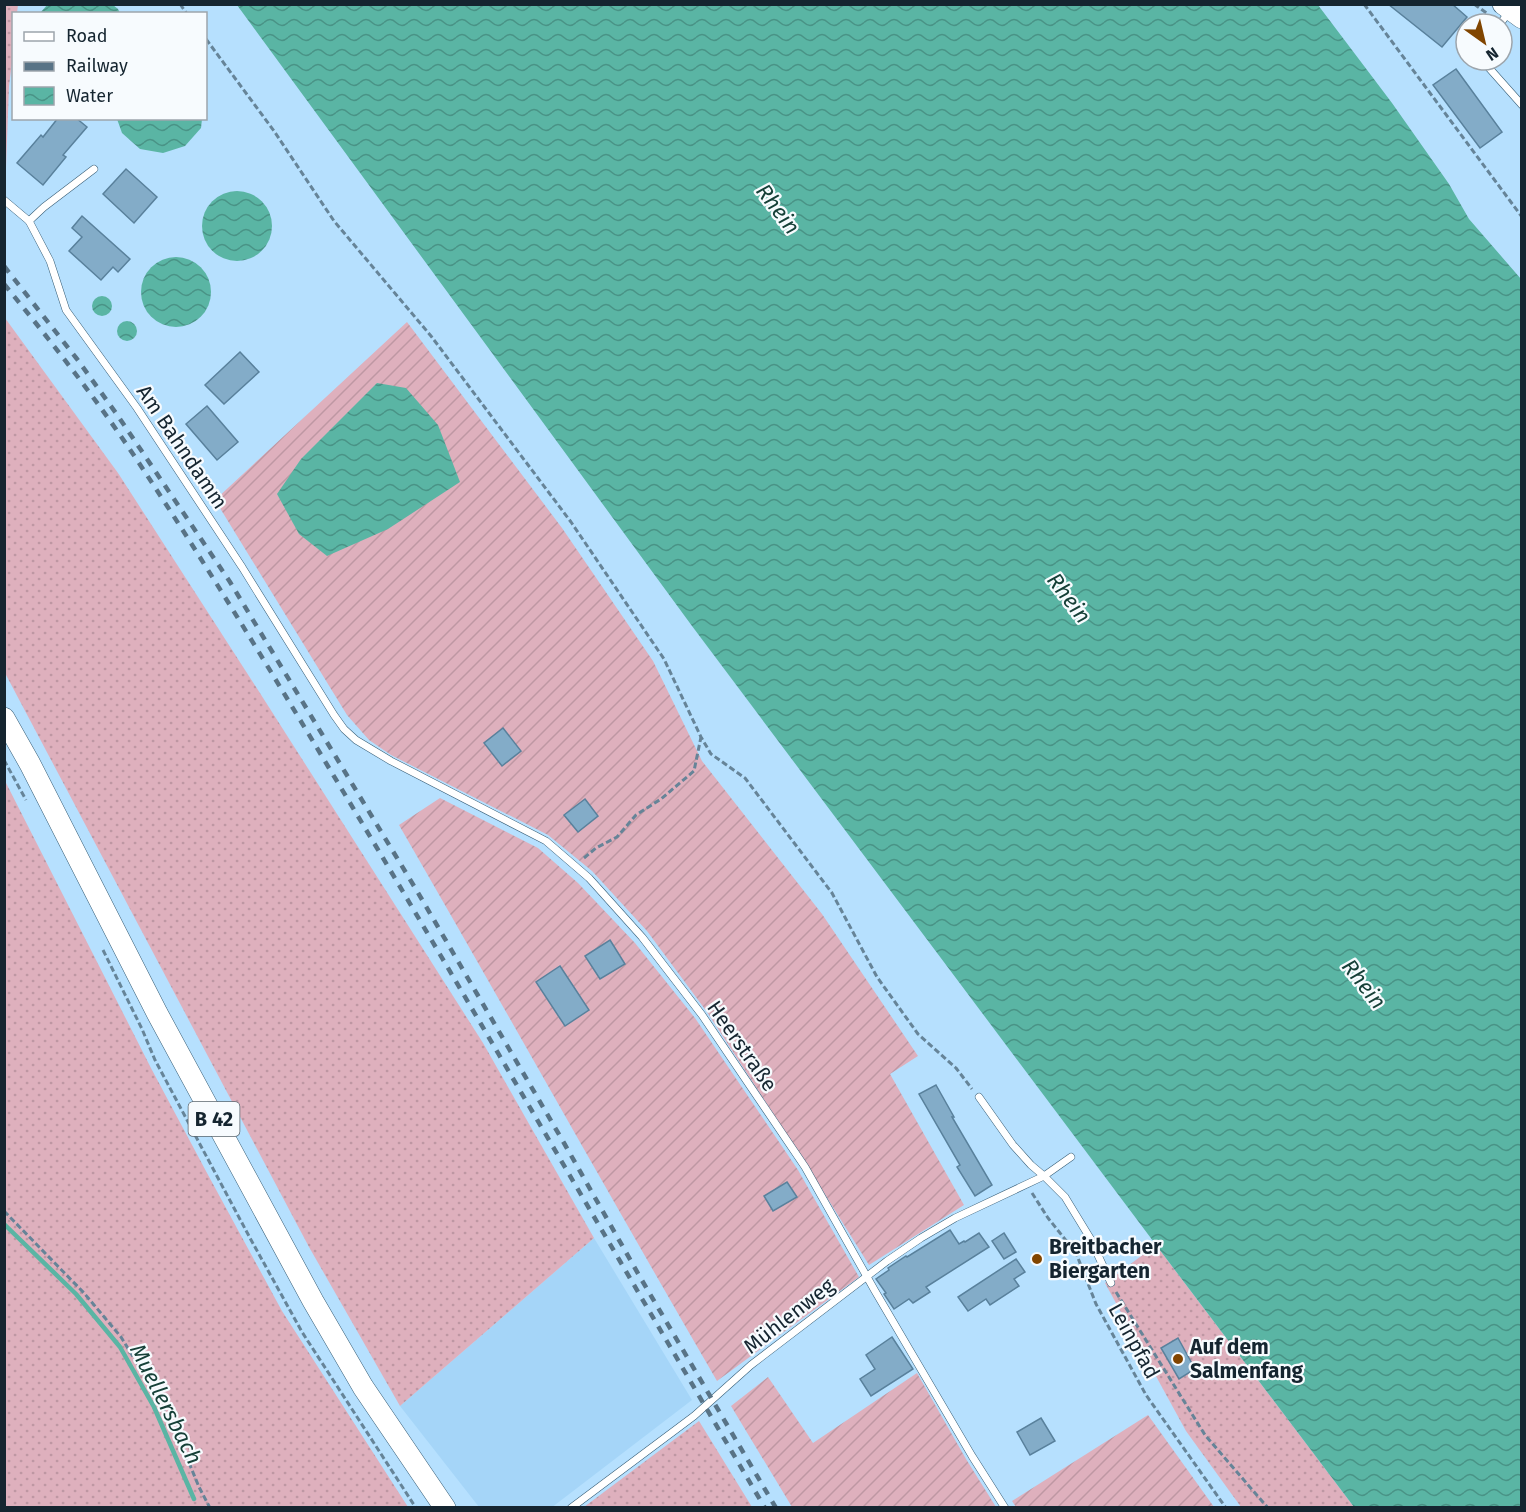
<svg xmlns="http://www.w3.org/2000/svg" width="1526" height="1512" font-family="'Fira Sans',sans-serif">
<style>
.built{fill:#a5d5f8}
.grass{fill:url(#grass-dots)}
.garden{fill:url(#garden-furrows)}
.water{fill:url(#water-waves)}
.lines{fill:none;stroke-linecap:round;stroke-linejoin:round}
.stream{stroke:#5ab5a4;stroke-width:4.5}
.building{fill:#83acc8;stroke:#59819c;stroke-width:1.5}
.lane-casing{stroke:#375e77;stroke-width:8}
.primary-casing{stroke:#375e77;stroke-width:22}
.path{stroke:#668498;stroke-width:3;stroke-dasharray:6 3;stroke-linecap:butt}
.lane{stroke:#fff;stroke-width:7}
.primary{stroke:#fff;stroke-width:21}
.rail{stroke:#587386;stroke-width:4.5;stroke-dasharray:8 8;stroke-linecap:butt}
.poi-dot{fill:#814500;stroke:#f7fbfe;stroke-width:2}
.labels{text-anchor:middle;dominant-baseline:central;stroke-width:4.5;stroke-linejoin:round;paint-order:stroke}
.shield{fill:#f7fbfe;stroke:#59656e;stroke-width:1.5}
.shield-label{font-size:20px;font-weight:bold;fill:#152530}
.street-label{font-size:21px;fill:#152530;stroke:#f7fbfe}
.poi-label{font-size:21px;font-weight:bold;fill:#152530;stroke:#f7fbfe;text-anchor:start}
.water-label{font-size:22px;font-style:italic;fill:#164038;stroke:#f7fbfe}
</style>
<defs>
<pattern id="grass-dots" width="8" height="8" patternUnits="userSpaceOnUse" patternTransform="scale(1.5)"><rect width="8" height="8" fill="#deb0bd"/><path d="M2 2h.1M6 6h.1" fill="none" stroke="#be97a3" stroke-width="1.8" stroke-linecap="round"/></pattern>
<pattern id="garden-furrows" width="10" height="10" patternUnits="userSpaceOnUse" patternTransform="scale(1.5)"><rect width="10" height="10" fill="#deb0bd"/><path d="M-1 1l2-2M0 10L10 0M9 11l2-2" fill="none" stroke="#be97a3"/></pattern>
<pattern id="water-waves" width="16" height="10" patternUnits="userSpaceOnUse" patternTransform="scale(1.5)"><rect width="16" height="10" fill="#5ab5a4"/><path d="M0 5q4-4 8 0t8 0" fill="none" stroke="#499386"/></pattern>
</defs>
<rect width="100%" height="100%" fill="#b6e0fe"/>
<path class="built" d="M594 1238 692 1400 551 1508 479 1507 400 1406Z"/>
<g class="grass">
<path d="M4 5H18L17 13 14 14V48L9 86 6 168 4 167Z"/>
<path d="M5 318 118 473 258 690 483 1043 594 1238 400 1406 309 1247 5 673Z"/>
<path d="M4 779 152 1070 207 1173 282 1311 408 1507H5Z"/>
<path d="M1156 1245 1354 1507H1241L1186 1431 1105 1283Z"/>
<path d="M699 1421 752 1507H584Z"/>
</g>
<g class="garden">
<path d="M407 322 562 528 653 661 702 761 822 914 918 1056 890 1074 964 1205 869 1265 806 1164 707 1012 647 931 592 871 548 835 391 755 369 740 347 715 215 500Z"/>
<path d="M440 798 538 848 578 883 635 943 695 1018 798 1170 859 1277 717 1381C610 1197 506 1010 399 825Z"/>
<path d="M917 1373 966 1459 996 1507H792L731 1406 768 1377 813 1443Z"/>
<path d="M1148 1415 1214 1507H1016L1012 1501Z"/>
</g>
<g class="water">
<path d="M48 4 113 5 118 9 120 13H40Z"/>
<path d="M237 5H1318L1392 103 1449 184 1469 219 1521 279V1507H1354L1156 1245 692 626Z"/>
<path d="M117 119V118L202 119 201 128 185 146 163 153 140 149 122 133Z"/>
<circle cx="237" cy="226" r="35"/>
<circle cx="176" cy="292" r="35"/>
<circle cx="102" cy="306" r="10"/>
<circle cx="127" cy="331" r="10"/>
<path d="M377 383 406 388 438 425 460 482 388 529 327 556 299 534 277 494 301 459Z"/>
</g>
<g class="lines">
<path class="stream" d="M4 1224 76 1294 120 1347 154 1407 194 1499"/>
</g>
<g class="building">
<path d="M1388 4H1452L1467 17 1442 47Z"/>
<path d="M1456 69 1502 132 1480 148 1433 85Z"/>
<path d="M58 118H76L87 127 63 155 66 157 43 185 17 163 41 135 43 137Z"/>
<path d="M126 169 157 197 134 223 103 194Z"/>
<path d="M82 216 130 259 118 272 113 267 101 280 69 251 82 237 72 228Z"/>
<path d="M240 352 259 372 224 404 205 385Z"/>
<path d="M207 406 238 442 217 460 186 424Z"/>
<path d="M503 728 521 751 502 766 484 743Z"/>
<path d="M585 799 598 816 578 832 564 815Z"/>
<path d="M610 940 625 964 600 979 585 956Z"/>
<path d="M560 966 589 1010 565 1026 536 982Z"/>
<path d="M936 1085 954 1117H952L992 1185 975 1196 957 1167 960 1165 919 1094Z"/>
<path d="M787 1182 797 1197 773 1211 764 1196Z"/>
<path d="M950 1230 959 1244 964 1241 965 1242 979 1233 989 1247 926 1287 930 1292 913 1303 909 1299 894 1309 884 1294 886 1293 876 1279 889 1270 888 1268 906 1256 907 1257Z"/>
<path d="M1004 1233 1016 1252 1004 1259 992 1241Z"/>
<path d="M1016 1259 1025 1272 1014 1279 1019 1286 990 1305 986 1299 968 1311 958 1297Z"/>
<path d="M892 1337 913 1369 871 1396 860 1379 875 1369 866 1355Z"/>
<path d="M1178 1338 1195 1369 1179 1379 1161 1348Z"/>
<path d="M1041 1418 1055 1441 1030 1455 1017 1432Z"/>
</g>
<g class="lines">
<g class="lane-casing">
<g id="lane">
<path d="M1500 24 1509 12"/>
<path d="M1482 60 1522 105"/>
<path d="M4 200 29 221 50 261 66 310 137 408 174 464 242 567 334 715 344 729 356 740 391 761 546 841 589 878 642 937 702 1015 805 1167 875 1291 972 1456 1005 1508"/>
<path d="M29 221 44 207 94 169"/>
<path d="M979 1097 1013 1145 1031 1165 1044 1176 1065 1197 1090 1238 1111 1283"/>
<path d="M571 1508 694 1416 751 1365 887 1261 921 1238 955 1218 1044 1176 1071 1157"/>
</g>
</g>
<g class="primary-casing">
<g id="primary">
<path d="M1503 4 1522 18"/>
<path d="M4 718 30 764 157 1013 313 1301 363 1387 445 1508"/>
</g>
</g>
<g class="path">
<path d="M180 4 187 14"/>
<path d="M1364 4 1522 217"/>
<path d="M1474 4 1488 14"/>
<path d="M206 39 274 131 334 221 431 336 571 522 664 659 701 737 711 754 745 778 832 893 877 977 918 1034 956 1068 972 1089"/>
<path d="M4 760 26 800"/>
<path d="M584 858 596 848 617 837 636 815 661 799 694 771 701 737"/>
<path d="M103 950 142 1029 155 1060 250 1238 302 1332 416 1508"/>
<path d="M1032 1193 1048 1218 1076 1253 1096 1304 1146 1395 1226 1508"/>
<path d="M4 1211 84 1293 121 1337 154 1391 178 1436 199 1487 210 1508"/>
<path d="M1116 1292 1205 1435 1268 1508"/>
</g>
<use href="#lane" class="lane"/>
<use href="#primary" class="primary"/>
<g class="rail">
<path d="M4 266 77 359 118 416 230 582 417 891 564 1143 640 1277 776 1508"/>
<path d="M4 284C50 340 95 397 135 457 222 588 302 723 383 858 511 1074 637 1291 765 1508"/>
</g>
</g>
<g class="poi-dot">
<circle cx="1037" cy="1259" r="6"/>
<circle cx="1178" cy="1359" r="6"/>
</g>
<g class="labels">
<rect class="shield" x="188.5" y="1102" width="51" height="34" rx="4.5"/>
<g class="shield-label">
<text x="214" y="1119">B 42</text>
</g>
<g class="street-label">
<text transform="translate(182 447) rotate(56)">Am Bahndamm</text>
<text transform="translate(742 1046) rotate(55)">Heerstraße</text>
<text transform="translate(789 1316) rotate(-38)">Mühlenweg</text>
<text transform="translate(1134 1341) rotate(61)">Leinpfad</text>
</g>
<g class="poi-label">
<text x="1049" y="1247">Breitbacher<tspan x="1049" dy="24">Biergarten</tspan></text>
<text x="1190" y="1347">Auf dem<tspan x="1190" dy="24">Salmenfang</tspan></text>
</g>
<g class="water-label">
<text transform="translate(778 209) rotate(53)">Rhein</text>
<text transform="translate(1069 598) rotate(53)">Rhein</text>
<text transform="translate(1364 984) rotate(52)">Rhein</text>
<text transform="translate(166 1404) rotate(63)">Muellersbach</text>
</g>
</g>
<rect width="1526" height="1512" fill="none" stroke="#152530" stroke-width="12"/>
<rect x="12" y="12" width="195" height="108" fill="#f7fbfe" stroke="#9da5ac" stroke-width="1.5"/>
<rect x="24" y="32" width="30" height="9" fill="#ffffff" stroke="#9da5ac" stroke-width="1.5"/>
<text x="66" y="42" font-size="18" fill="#152530">Road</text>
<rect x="24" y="62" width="30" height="9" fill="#587386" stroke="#9da5ac" stroke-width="1.5"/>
<text x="66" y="72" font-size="18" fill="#152530">Railway</text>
<rect x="24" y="87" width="30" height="18" fill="url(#water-waves)" stroke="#9da5ac" stroke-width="1.5"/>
<text x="66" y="102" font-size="18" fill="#152530">Water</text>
<g transform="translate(1484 42) rotate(146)"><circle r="28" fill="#f7fbfe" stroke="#9da5ac" stroke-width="1.5"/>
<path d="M0-4.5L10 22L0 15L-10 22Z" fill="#814500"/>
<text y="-9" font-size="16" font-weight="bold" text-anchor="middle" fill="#152530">N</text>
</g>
</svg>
